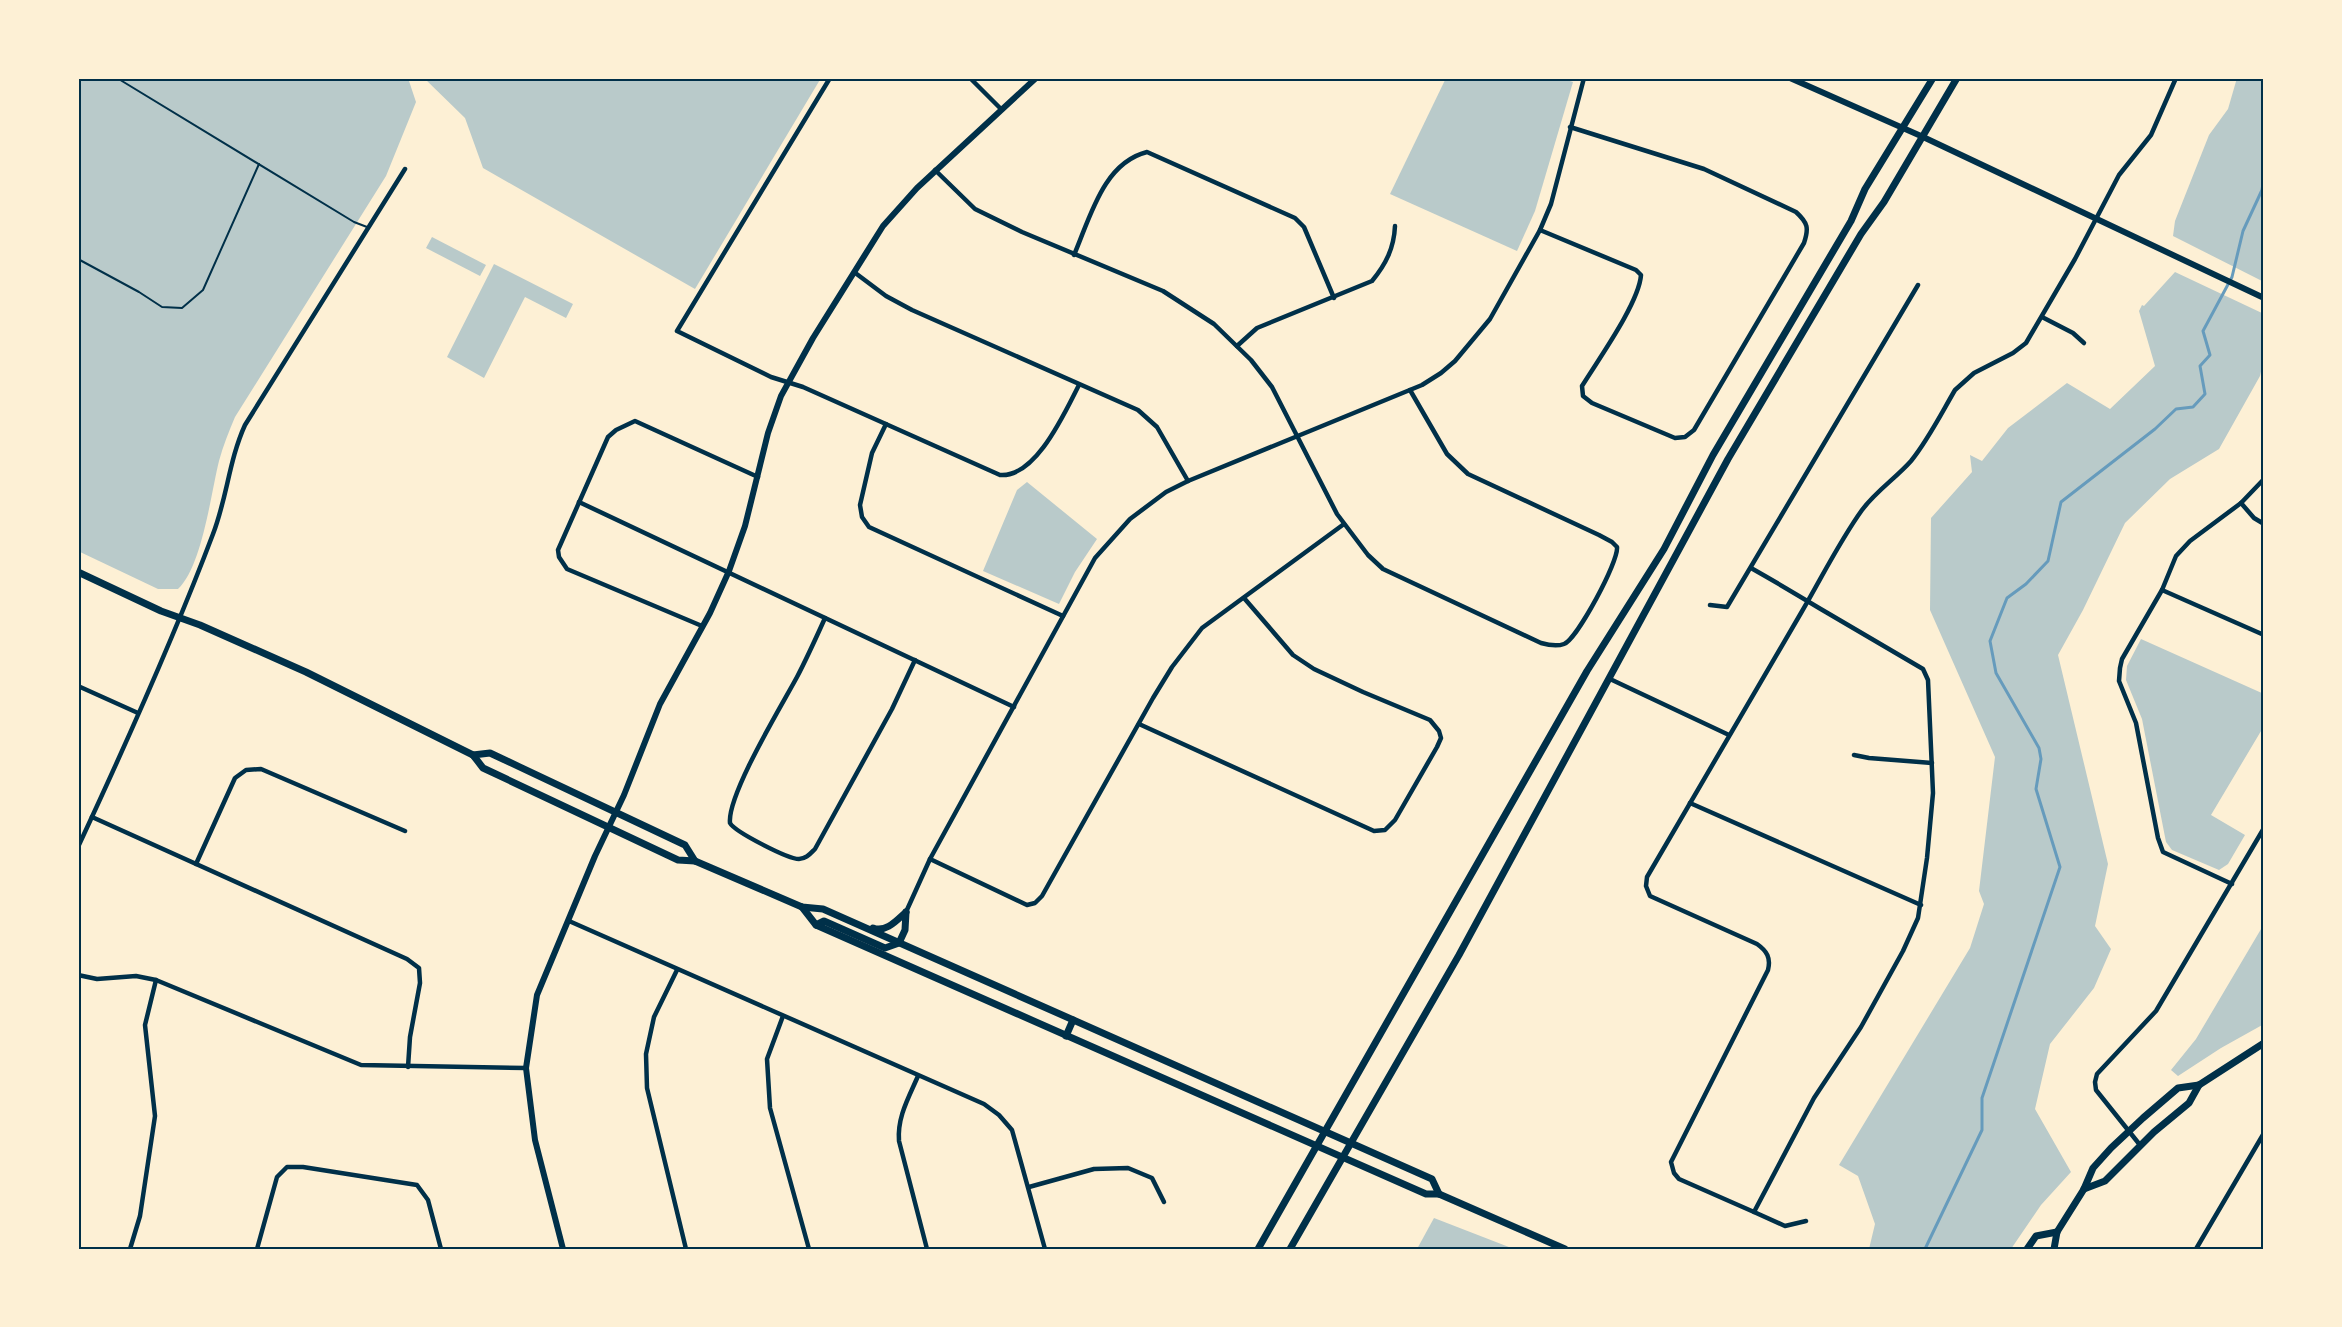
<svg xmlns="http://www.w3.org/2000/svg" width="2342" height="1327" font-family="'Crimson Pro',serif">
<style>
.green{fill:#b9caca}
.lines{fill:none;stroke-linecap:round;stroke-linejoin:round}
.stream{stroke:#669bbc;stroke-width:3}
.service{stroke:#003049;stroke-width:2}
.minor{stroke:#003049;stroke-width:4.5}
.tertiary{stroke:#003049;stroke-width:6}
.secondary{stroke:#003049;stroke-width:7}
.neatline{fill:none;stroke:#003049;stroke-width:2}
</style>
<rect width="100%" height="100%" fill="#fdf0d5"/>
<g class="green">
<path d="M78 78H408L416 102 386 176 235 417C229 431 223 446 219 461 211 493 202 567 178 589H158L78 551Z"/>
<path d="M424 78H821L695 289 483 168 465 118Z"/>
<path d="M1446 78H1560L1573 82 1535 211 1517 251 1390 194Z"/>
<path d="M2237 78H2264V282L2173 236 2175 221 2209 135 2228 109Z"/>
<path d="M432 237 486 265 480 276 426 248Z"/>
<path d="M494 264 573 304 566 318 525 297 484 378 447 357Z"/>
<path d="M2175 272 2264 314V358L2260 376 2219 449 2170 479 2125 523 2083 610 2058 655 2108 864 2095 926 2111 949 2094 988 2050 1044 2035 1109 2071 1172 2041 1205 2011 1249H1869L1875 1224 1858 1176 1839 1165 1970 948 1984 904 1979 891 1995 757 1930 610 1931 518 1972 472 1970 455 1982 461 2008 428 2067 383 2110 409 2155 366 2139 311 2142 305 2144 306Z"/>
<path d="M1027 482 1097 539 1075 572 1059 604 983 571 1017 490Z"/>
<path d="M2141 639 2264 694V726L2211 815 2245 835 2228 864 2219 870 2172 850 2166 842 2142 719 2126 680 2127 666Z"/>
<path d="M2264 924V1024L2221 1048 2178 1076 2171 1070 2196 1039Z"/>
<path d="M1434 1218 1514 1249H1417Z"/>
</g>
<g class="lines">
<path class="stream" d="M1925 1249 1982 1130V1098L2060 867 2036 789 2041 759 2039 748 1996 673 1990 641 2007 598 2026 584 2048 561 2061 502 2155 429 2176 409 2193 407 2205 394 2200 366 2210 355 2203 331 2232 277 2243 231 2262 190 2264 177"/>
<g class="service">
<path d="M117 78 354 222 367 227"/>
<path d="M78 259 139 292 162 307 182 308 203 290 259 164"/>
</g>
<g class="minor">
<path d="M830 78 677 331 771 377 803 387 1000 475C1036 478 1065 412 1079 385"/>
<path d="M970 78 1001 109"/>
<path d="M935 170 975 209 1022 232 1163 291 1214 324 1251 360 1272 387 1337 514 1368 555 1383 569 1541 643C1548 645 1556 647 1564 644 1577 639 1619 561 1617 547L1612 542 1599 535 1468 474 1447 454 1410 390"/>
<path d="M1540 230 1636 270 1641 275C1639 303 1598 360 1582 386L1583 396 1592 403 1675 438 1685 437 1694 430 1804 243C1809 228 1808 223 1796 212L1704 169 1570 127"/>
<path d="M1074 255C1090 218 1103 163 1147 152L1295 218 1304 227 1334 298"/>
<path d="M854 272 886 296 912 310 1138 410 1157 427 1188 481"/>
<path d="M2042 317 2073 333 2084 343"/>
<path d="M1237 346 1257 328 1372 281C1386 264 1394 248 1395 226"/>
<path d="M886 424 872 453 860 505 862 517 869 527 1063 616"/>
<path d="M579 502 1014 707"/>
<path d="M2241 503 2254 518 2264 524"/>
<path d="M1751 568C1774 581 1796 594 1819 608L1923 669 1928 680 1933 793 1927 858 1918 918 1903 951 1861 1027 1814 1098 1754 1212 1679 1179 1674 1173 1671 1162 1768 970C1771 958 1767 951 1757 944L1650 896 1646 886 1647 877 1801 613C1821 579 1839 542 1862 510 1876 491 1896 478 1911 461 1928 440 1941 414 1955 390L1974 373 2013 353 2026 343 2075 259 2119 175 2151 135 2176 78"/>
<path d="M2162 590 2264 635"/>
<path d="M1710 605 1727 607 1918 285"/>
<path d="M825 618C816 638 807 658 797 677 782 705 727 795 730 823 735 832 788 859 799 859 806 859 810 854 815 849L892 709 915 660"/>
<path d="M702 626 567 569 559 557 558 550 608 437 616 430 635 421 758 477"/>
<path d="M1610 679 1729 735"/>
<path d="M78 686 138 713"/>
<path d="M1139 724 1374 831 1385 830 1395 820 1437 747 1441 738 1439 731 1430 720 1363 692 1314 669 1293 655 1244 598"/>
<path d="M1854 755 1869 758 1932 763"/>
<path d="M1690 803 1921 905"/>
<path d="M92 817 407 959 419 968 420 983 410 1037 408 1067"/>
<path d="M78 847C126 744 173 640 213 534 227 498 229 460 245 425L405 169"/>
<path d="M930 859 1027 905 1035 903 1042 896 1153 698 1172 667 1202 628 1344 524"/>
<path d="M196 864 235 778 246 770 261 769 405 831"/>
<path d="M2232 884 2163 852 2158 838 2136 723 2119 681 2120 668 2122 659 2162 590 2176 556 2190 541 2241 503 2264 479"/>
<path d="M906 912 930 859 1095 558 1130 519 1166 492 1188 481 1422 385 1441 373 1455 361 1490 319 1540 230 1551 204 1584 78"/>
<path d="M569 921 984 1104 999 1115 1012 1130 1045 1249"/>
<path d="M677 970 654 1017 646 1054 647 1088 686 1249"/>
<path d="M78 975 97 979 136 976 156 980 361 1065 526 1068"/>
<path d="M783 1016 767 1059 770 1108 809 1249"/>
<path d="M918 1076C909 1097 897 1117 899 1141L927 1249"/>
<path d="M2140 1145 2096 1090 2095 1082 2097 1074 2156 1011 2264 828"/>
<path d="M1029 1187 1094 1169 1128 1168 1152 1178 1164 1202"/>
<path d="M1754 1212 1785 1226 1806 1221"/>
<path d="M130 1249 140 1216 155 1116 145 1025 156 980"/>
<path d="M257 1249 277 1177 287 1167H303L417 1185 428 1200 441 1249"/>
<path d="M2196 1249 2264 1133"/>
</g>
<g class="tertiary">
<path d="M1790 78 1921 136 2264 298"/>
<path d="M563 1249 535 1140 526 1068 537 995 595 856 624 795 660 704 710 613 729 571 745 526 768 433 781 396 813 338 883 226 917 188 1036 78"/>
</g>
<g class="secondary">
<path d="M78 572 161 611 200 625 306 672 473 755 483 768 678 860 695 861 802 907 823 909 1432 1179 1439 1194"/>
<path d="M473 755 490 753 685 845 695 861"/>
<path d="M802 907 816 925 1426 1194H1439L1565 1249"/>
<path d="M816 925 824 921 885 948 899 943 905 930 906 912"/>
<path d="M873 928C886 933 897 920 906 912"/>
<path d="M1066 1036 1073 1020"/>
<path d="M2084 1189 2105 1181 2154 1132 2189 1103 2199 1085"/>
<path d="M1258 1249 1587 671 1664 549 1713 455 1851 221 1865 189 1933 78"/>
<path d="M1290 1249 1459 955 1728 459 1861 234 1884 202 1957 78"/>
<path d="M2027 1249 2036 1236 2057 1232"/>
<path d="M2054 1249 2057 1232 2084 1189 2093 1168 2111 1148 2143 1118 2178 1088 2199 1085 2264 1043"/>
</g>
</g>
<rect width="2342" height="1327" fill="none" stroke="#fdf0d5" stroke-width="159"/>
<rect x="80" y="80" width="2182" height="1168" class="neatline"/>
</svg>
